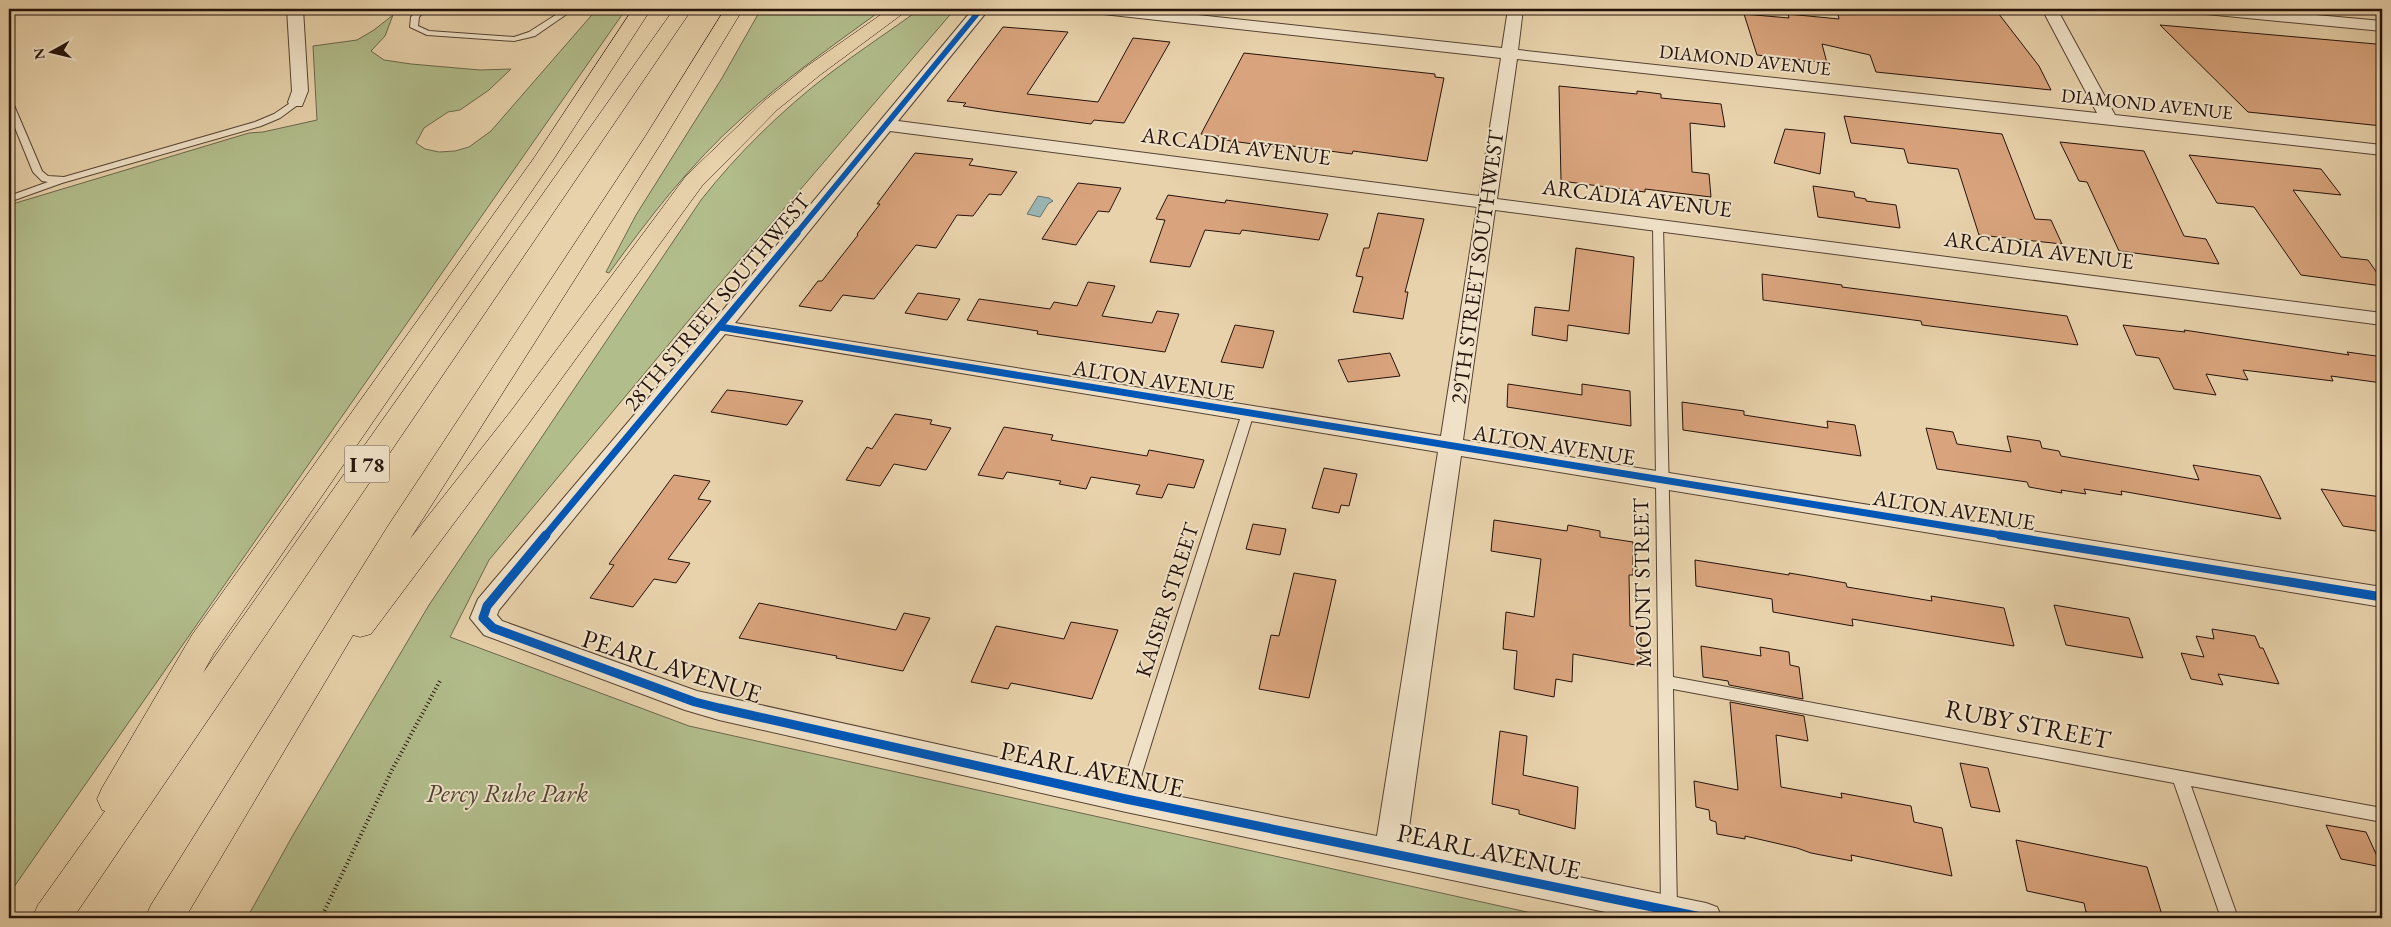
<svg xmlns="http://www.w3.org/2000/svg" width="2391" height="927" font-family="'EB Garamond',serif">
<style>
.green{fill:#b2bd8c;stroke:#6b684c}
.water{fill:#9ab5b3;stroke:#6b7470}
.building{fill:#d9a47d;stroke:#24120b}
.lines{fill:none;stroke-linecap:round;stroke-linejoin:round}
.service-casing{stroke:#554233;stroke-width:2}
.minor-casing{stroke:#554233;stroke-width:2}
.motorway-casing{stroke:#24120b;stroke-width:1}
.path{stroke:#24120b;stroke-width:4;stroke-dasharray:1 3;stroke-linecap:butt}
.service{fill:#f0e2c8;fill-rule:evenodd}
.minor{fill:#f0e2c8;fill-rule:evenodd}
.motorway{fill:#e8d2ab;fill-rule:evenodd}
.cycleway-far2-casing{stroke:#f0e2c8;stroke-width:8}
.cycleway-far1-casing{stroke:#f0e2c8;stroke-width:10}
.cycleway-casing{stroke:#f0e2c8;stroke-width:12}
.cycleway-far2{stroke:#0057b8;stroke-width:5.5}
.cycleway-far1{stroke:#0057b8;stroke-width:7}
.cycleway{stroke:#0057b8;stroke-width:9}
.labels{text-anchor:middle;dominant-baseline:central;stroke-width:4;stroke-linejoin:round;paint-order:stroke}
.far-street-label{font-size:19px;fill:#24120b;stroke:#f0e2c8}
.shield{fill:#f0e2c8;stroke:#615044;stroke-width:1}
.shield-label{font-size:21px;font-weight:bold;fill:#24120b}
.street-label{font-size:22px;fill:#24120b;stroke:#f0e2c8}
.near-street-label{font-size:26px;fill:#24120b;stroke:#f0e2c8}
.near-park-label{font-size:26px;font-style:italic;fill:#4f4532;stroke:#f0e2c8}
</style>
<rect width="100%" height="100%" fill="#e8d2ab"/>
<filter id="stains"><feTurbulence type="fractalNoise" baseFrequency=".004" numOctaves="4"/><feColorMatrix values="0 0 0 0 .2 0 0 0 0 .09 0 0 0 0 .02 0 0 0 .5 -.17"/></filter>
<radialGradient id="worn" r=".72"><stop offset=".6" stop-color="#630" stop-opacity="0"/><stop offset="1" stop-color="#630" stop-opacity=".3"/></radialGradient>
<g class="green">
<path d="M597 9H626L9 894V205L249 133 263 132 317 120 313 46 357 40 374 30 393 15 385 36 371 51 384 60 411 64 480 70 511 69 489 90 460 110 448 112 424 128 416 143 425 149 439 152 455 151 469 147 491 131Z"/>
<path d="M761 9H883C835 44 786 78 742 118 691 163 649 218 609 273L606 272 636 215 722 78Z"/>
<path d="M920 9H955L704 302 489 560 450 637 689 726 1554 918H247L293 835 429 605 701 200C738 153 782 110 829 74 859 51 890 31 920 9Z"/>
</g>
<path class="water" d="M1038 196 1049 198 1053 201 1048 204 1040 217 1027 214Z"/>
<g class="building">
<path d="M1837 9H1995L2039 66 2051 90 1876 72 1870 55 1822 44 1827 63 1757 55 1744 14 1789 18 1788 14 1839 19Z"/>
<path d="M2160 25 2376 44 2382 51V126L2248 112Z"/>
<path d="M1003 27 1068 32 1027 94 1098 102 1133 38 1170 42 1124 123 1094 120 1091 124 994 111 963 106 966 103 947 101Z"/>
<path d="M1244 53 1435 74V77L1444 78 1427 161 1353 151 1352 154 1292 146 1290 149 1224 140 1225 137 1201 134Z"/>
<path d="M1559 86 1637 94V91L1661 94V98L1721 104 1725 127 1690 123 1692 172 1709 174 1711 197 1645 189V192L1561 181Z"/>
<path d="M1844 116 2002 134 2035 219 2051 220 2062 244 1979 235 1958 169 1908 163 1904 149 1851 143Z"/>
<path d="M1785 129 1825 133 1820 174 1774 163Z"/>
<path d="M2060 142 2144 151 2184 236 2206 239 2219 264 2119 251 2087 182 2079 181Z"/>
<path d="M915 153 973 159 969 165 1017 172 1001 195 989 194 973 216 957 215 936 248 916 245 874 299 843 295 831 311 799 306 818 281H822L858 235 857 234 880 204H877Z"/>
<path d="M2189 155 2321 169 2341 195 2293 190 2341 257 2368 260 2382 280V286L2301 275 2254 207 2217 203Z"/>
<path d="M1078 183 1121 188 1109 212 1098 211 1076 245 1042 239Z"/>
<path d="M1813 186 1854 192 1855 197 1866 199V201L1896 205 1900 228 1818 217Z"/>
<path d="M1168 195 1225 203 1226 200 1328 214 1319 240 1242 230 1240 234 1205 230 1190 267 1150 262 1165 220 1156 219Z"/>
<path d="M1378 213 1424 219 1405 292H1408L1403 319 1353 312 1363 277 1356 276 1364 248H1369Z"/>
<path d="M1576 248 1634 257 1629 334 1568 325 1567 341 1532 335 1535 307 1569 311Z"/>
<path d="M1762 274 1842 285V287L2067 316 2078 345 1922 325 1921 321 1763 300Z"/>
<path d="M1088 282 1115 286 1102 316 1152 323 1157 311 1179 314 1165 352 1037 334 1038 331 967 320 979 299 1050 309 1054 302 1077 306Z"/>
<path d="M918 293 960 299 947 320 905 313Z"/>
<path d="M1235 325 1274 331 1263 368 1221 362Z"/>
<path d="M2123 325 2185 332 2184 330 2349 355 2347 352 2376 356 2382 358V383L2331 376 2333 381 2243 370 2248 380 2206 374 2216 395 2174 389 2159 358 2136 355Z"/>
<path d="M1390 353 1400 376 1348 382 1338 360Z"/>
<path d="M1508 384 1582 395V384L1630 391 1631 426 1507 407Z"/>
<path d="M727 390 745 392 803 401 787 425 711 412Z"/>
<path d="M1682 402 1744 411V415L1828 428 1827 421 1855 425 1861 456 1683 430Z"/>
<path d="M895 414 932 420 930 424 951 428 926 470 894 464 880 486 846 480 867 447 872 449Z"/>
<path d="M1004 427 1053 435 1051 440 1147 456 1149 450 1204 460 1194 488 1168 484 1162 498 1136 494 1140 485 1091 477 1086 489 1059 484 1061 481 1007 472 1003 479 978 475Z"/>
<path d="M1926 428 1953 432 1957 444 2011 452 2007 436 2040 441 2042 448 2059 451 2061 456 2199 480 2193 465 2260 476 2281 519 2121 491 2122 495 2084 489 2086 494 2061 490 2062 493 2029 487 2027 482 1937 469Z"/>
<path d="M1324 468 1357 474 1349 506 1341 505 1339 513 1312 508Z"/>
<path d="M674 475 710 481 698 499 711 501 668 559 690 563 676 583 654 579 633 607 590 598 614 565 609 564Z"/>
<path d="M2321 489 2382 497V532L2343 526Z"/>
<path d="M1494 520 1567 531 1568 525 1600 531V537L1633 542V575H1629L1630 626 1641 628V666L1573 654 1572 682 1556 679 1554 697 1514 689 1517 651 1503 649 1506 612 1534 617 1541 559 1491 551Z"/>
<path d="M1253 524 1286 529 1280 555 1246 549Z"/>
<path d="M1695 560 1789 575V573L1807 576 1846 583 1847 587 1932 601 1931 596 2004 608 2014 646 1852 619 1853 626 1773 612 1772 599 1696 586Z"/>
<path d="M1294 573 1336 580 1309 698 1259 689 1271 635 1279 636Z"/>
<path d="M759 603 896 630 904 613 930 618 903 671 836 658 837 656 739 638Z"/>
<path d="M2054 605 2129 618 2143 658 2066 645Z"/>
<path d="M1071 622 1118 630 1092 699 1011 683 1008 689 971 682 996 626 1064 639Z"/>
<path d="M2212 629 2255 636 2260 648H2263L2279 684 2218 674 2223 685 2191 679 2181 653 2204 657 2196 636 2214 639Z"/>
<path d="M1701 646 1761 656 1760 647 1789 652 1790 665 1799 667 1803 699 1729 685 1728 681 1703 677Z"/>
<path d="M1730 702 1804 716 1808 741 1776 735 1781 787 1842 798 1841 793 1911 806 1914 822 1942 828 1952 876 1851 855 1852 861 1811 853 1797 848 1745 836V839L1717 834 1716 822 1710 820 1709 810 1696 807 1694 781 1738 790Z"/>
<path d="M1500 731 1527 736 1523 775 1578 787 1575 829 1519 814V810L1492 804Z"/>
<path d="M1960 763 1988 768 2000 812 1971 807Z"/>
<path d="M2326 825 2366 832 2382 867 2341 859Z"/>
<path d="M2016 840 2147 867 2163 918H2116L2086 912 2084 903 2027 891Z"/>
</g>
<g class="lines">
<g class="service-casing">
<g id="service">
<path d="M418 9H426L419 17 418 26 429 31 514 37 529 32 565 9H574L535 36 514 41 427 35 410 27 411 17Z"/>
<path d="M296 99 299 100V104L280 118 261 126 62 183 9 202V196L48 182 42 181 33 172 9 113V100L13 103 42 171 48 176 64 177 255 122 274 114Z"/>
<path d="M1658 222 1663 225 1673 677 2382 808V822L2191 786 2238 918H2221L2174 783 1673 689 1677 910 1675 916 1669 918 1663 916 1661 910 1653 225Z"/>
<path d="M1248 409 1254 413 1134 799 1132 804 1126 806 1120 804 1118 799 1242 413Z"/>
</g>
</g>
<g class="minor-casing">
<g id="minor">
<path d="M287 9H303L308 91 302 106H290L288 102 292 91Z"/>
<path d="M973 9H989L898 121 1479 196 1501 58 1103 14 1095 9H1142L1502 48 1508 9H1523L1518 50 2097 113 2042 9H2057L2115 115 2382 145V155L1517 59 1497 199 2382 313V325L1495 210 1463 440 2382 587V607L1461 456 1407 842 1706 903 1717 907 1722 918H1634L1126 812 719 720 685 710 484 635 470 618 478 599 713 322ZM890 131 1477 207 1441 436 735 323ZM725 334 1438 452 1377 836 1126 786 697 691 502 621 497 615 499 610Z"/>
<path d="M2198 9H2251L2382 21V31L2206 14Z"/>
</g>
</g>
<g class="motorway-casing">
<g id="motorway">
<path d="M633 9H651L553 160 214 653 203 673 674 9H692L73 918H32L38 905 105 811 102 810 97 799 102 788 192 635 534 158Z"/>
<path d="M725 9H743L665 137 410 539 511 411 686 176 763 102 806 67 889 9H909L820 75 777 110 702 186 529 423 371 634 360 637 353 635 185 918H145L151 905 388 526 645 137Z"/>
</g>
</g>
<path class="path" d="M321 918 392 770 441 679"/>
<use href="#service" class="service"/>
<use href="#minor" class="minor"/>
<use href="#motorway" class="motorway"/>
<g class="cycleway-far2-casing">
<path id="cycleway-far2" d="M796 234 981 9"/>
</g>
<g class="cycleway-far1-casing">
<g id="cycleway-far1">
<path d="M720 327 2008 536"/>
<path d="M545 536 797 233"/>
</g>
</g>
<g class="cycleway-casing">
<g id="cycleway">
<path d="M546 535 487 606 483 618 493 628 695 702 719 708 1126 799 1706 918"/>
<path d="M2000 535 2382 597"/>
</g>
</g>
<use href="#cycleway-far2" class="cycleway-far2"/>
<use href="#cycleway-far1" class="cycleway-far1"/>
<use href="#cycleway" class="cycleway"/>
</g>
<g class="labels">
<g class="far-street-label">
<text transform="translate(1745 60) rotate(6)">DIAMOND AVENUE</text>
<text transform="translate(2147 104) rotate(6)">DIAMOND AVENUE</text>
</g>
<rect class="shield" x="344.5" y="445.5" width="45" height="37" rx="4"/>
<g class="shield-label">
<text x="367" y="464">I 78</text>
</g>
<g class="street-label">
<text transform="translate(1236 146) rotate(7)">ARCADIA AVENUE</text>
<text transform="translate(1637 198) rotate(7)">ARCADIA AVENUE</text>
<text transform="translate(2039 250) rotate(7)">ARCADIA AVENUE</text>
<text transform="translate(1477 267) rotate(-82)">29TH STREET SOUTHWEST</text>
<text transform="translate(717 302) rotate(-50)">28TH STREET SOUTHWEST</text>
<text transform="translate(1154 380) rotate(9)">ALTON AVENUE</text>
<text transform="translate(1554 445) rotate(9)">ALTON AVENUE</text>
<text transform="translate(1954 510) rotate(9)">ALTON AVENUE</text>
<text transform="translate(1642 583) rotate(-91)">MOUNT STREET</text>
<text transform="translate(1167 600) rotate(-72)">KAISER STREET</text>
</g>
<g class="near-street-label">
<text transform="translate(672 666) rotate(18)">PEARL AVENUE</text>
<text transform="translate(2028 724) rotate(11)">RUBY STREET</text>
<text transform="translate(1092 769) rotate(12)">PEARL AVENUE</text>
<text transform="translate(1489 851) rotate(12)">PEARL AVENUE</text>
</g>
<g class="near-park-label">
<text x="507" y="793">Percy Ruhe Park</text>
</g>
</g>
<rect width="2391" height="927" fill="none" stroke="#e8d2ab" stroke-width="30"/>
<rect x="10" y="10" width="2371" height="907" fill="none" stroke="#24120b" stroke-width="2.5"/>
<rect x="15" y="15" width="2361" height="897" fill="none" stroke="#24120b"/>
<g transform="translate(52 52) rotate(262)" stroke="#f0e2c8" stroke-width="4" paint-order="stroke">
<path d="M0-4L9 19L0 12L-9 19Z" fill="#24120b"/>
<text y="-8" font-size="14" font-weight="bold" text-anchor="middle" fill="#24120b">N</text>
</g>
<rect width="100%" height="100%" filter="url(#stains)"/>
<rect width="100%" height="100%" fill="url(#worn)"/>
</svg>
